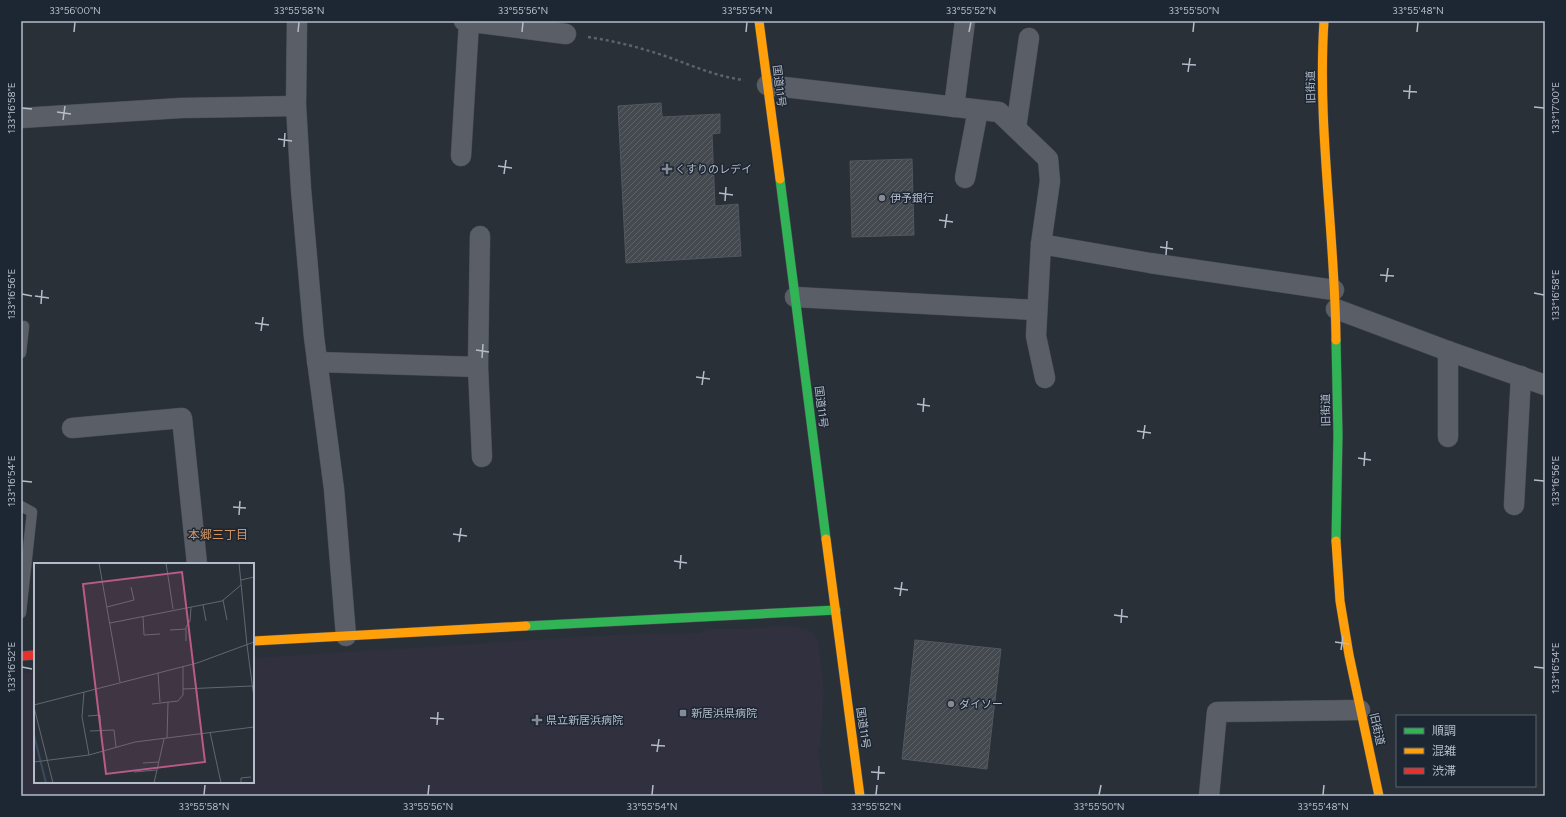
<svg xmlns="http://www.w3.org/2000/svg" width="1566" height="817" font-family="Figtree,'Noto Sans JP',sans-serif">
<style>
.medical{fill:#31303e}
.building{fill:url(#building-hatch);stroke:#52575f}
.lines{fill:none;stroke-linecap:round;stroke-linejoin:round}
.lane-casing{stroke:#484c53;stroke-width:11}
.street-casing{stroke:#484c53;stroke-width:21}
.fast-casing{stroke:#484c53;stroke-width:10}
.slow-casing{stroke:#484c53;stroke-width:10}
.jam-casing{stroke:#484c53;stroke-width:10}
.path{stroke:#5d636a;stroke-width:2.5;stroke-dasharray:3 3;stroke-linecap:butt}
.lane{stroke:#5a5e66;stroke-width:10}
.street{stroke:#5a5e66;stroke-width:20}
.fast{stroke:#30b455;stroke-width:9}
.slow{stroke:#ff9f0a;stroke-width:9}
.jam{stroke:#e5322d;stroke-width:9}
.ticks{fill:none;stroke:#b4bcc9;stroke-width:1.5}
.poi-dot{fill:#848b96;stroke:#1d2633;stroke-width:1.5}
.labels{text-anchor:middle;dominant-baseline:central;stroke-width:3;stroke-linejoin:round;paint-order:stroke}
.street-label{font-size:11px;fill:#b4bcc9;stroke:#1d2633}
.poi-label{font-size:11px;fill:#b4bcc9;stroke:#1d2633;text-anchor:start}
.neighbourhood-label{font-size:12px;fill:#d59563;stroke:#1d2633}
.inset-river{fill:none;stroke:#384963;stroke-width:2}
.inset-road{fill:none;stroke:#616872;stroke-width:1}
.view{fill:#bc5a87;fill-opacity:0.15;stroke:#bc5a87;stroke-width:2}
.inset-edge{fill:none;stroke:#b4bcc9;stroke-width:2}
.neatline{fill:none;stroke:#b4bcc9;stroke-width:1.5}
.ticks-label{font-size:10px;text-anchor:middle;fill:#b4bcc9}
</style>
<defs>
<pattern id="building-hatch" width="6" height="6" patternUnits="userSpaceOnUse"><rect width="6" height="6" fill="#444950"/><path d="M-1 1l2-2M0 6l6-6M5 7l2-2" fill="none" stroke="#5d6168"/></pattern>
</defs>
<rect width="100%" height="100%" fill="#2a3038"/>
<path class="medical" d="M780 626H793L808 630 813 633 818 640 824 693 820 747 818 749 824 796H21V673L35 672V782H253V658L609 635 701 633 705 629H746Z"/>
<g class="building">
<path d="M661 103 662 117 720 114V133L712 134 715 206 738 204 741 256 626 263 618 106Z"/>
<path d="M912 159 914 235 852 237 850 161Z"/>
<path d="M915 640 1001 649 987 769 902 759Z"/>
</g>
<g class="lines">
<g class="lane-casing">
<g id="lane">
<path d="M21 353 24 326"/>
<path d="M21 506 32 512 21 613"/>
</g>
</g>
<g class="street-casing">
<g id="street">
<path d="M297 21 296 106 301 189 314 337 334 489 346 636"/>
<path d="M464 21 566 34"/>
<path d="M767 85 999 112 1048 159 1050 181 1041 244 1036 336 1045 378"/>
<path d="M954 107 965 21"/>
<path d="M21 118 181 108 296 106"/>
<path d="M1016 128 1029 38"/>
<path d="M461 156 469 22"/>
<path d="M965 178 978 110"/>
<path d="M1041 244 1150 263 1334 290"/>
<path d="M795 297 1036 310"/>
<path d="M1336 309 1448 351 1545 385"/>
<path d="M317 362 478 367 480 236"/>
<path d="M478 367 482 457"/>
<path d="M72 428 182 418 197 564"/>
<path d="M1448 437V351"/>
<path d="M1514 505 1521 376"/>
<path d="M1209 796 1217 712 1360 710"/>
</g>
</g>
<g class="fast-casing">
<g id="fast">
<path d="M780 179 826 539"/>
<path d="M1336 541 1338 435 1336 340"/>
<path d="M526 626 836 610"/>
</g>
</g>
<g class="slow-casing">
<g id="slow">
<path d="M759 21 780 179"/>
<path d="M1324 21C1317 127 1335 233 1336 340"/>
<path d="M826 539 860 796"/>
<path d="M1336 541 1340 601 1349 655 1379 796"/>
<path d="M253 641 526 626"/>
</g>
</g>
<g class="jam-casing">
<path id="jam" d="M21 656 35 655"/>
</g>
<path class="path" d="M588 37C615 41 642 48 668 57 693 66 718 77 744 80"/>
<use href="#lane" class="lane"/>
<use href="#street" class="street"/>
<use href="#fast" class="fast"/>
<use href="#slow" class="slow"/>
<use href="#jam" class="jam"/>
</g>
<path class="ticks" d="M74 32 75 22M298 32 299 22M522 32 523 22M746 32 747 22M969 32 971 22M1193 32 1194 22M1417 32 1418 22M1182 64 1196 65M1188 72 1190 58M1403 91 1417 92M1409 99 1410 85M1534 107 1544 108M22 108 32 109M57 112 71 114M63 120 65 106M278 139 292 141M284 147 285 133M498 166 512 168M504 174 506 160M719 193 733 195M725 201 726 187M939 220 953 222M945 228 947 214M1160 247 1173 249M1166 255 1167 241M1380 275 1394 276M1386 282 1388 268M1534 293 1544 295M22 294 32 296M35 296 49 298M41 304 42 290M255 323 269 325M261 331 263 317M476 350 489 352M482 358 483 344M696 377 710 379M702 385 704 371M917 404 930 406M923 412 924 398M1137 431 1151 433M1143 439 1145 425M1358 458 1371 460M1364 466 1365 452M1534 480 1544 481M22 481 32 482M233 507 246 508M239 515 240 501M453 534 467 536M459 542 461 528M674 561 687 563M680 569 681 555M894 588 908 590M900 596 902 582M1114 615 1128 617M1121 623 1122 609M1335 642 1349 644M1341 650 1343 636M22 667 32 669M1534 667 1544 668M430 718 444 719M437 725 438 712M651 745 665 746M657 752 659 739M871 772 885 773M878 780 879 766M204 795 205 785M428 795 429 785M652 795 653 785M876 795 877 785M1099 795 1101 785M1323 795 1324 785"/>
<g class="poi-dot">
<path d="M665 163h4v4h4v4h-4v4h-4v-4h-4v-4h4z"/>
<circle cx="882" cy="198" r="4"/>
<circle cx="951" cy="704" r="4"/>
<rect x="679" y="709" width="8" height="8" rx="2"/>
<path d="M535 714h4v4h4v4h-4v4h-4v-4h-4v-4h4z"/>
</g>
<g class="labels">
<g class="street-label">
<text transform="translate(779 86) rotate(83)">国道11号</text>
<text transform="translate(1311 87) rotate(-91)">旧街道</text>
<text transform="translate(821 407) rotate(83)">国道11号</text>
<text transform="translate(1326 410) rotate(-91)">旧街道</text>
<text transform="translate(863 728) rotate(82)">国道11号</text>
<text transform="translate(1377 729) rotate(77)">旧街道</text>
</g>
<g class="poi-label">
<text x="675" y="169">くすりのレデイ</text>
<text x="890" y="198">伊予銀行</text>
<text x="959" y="704">ダイソー</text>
<text x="691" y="713">新居浜県病院</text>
<text x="546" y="720">県立新居浜病院</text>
</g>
<g class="neighbourhood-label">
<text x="218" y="535">本郷三丁目</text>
</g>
</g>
<g transform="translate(34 563)">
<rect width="220" height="220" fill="#2a3038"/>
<path class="inset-river" d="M0 172 12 220"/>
<path class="inset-road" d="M65 0 86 119M132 0 139 46M205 0 213 82M207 17 220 14M189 37 193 57M169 42 172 58M73 44 100 37 97 24M109 53 110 72 126 71M76 60 188 38 207 22M136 67 152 66M152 78V64L156 58 157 44M213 82 220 135M124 110 126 139M149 126 218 123M50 129 48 154 55 192M118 141 144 138 149 132V103M0 142 163 100 220 79M0 144 19 220M54 153 66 152 67 167M56 168 80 167 82 184M176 169 187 220M133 175 134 139M0 199 55 192 101 179 220 164M109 200 125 199M100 209 123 207M120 220 130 176M207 220V215L217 214"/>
<path class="view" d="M148 9 171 199 72 211 49 21Z"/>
<rect width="220" height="220" class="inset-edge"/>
</g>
<rect width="1566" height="817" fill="none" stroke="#1d2633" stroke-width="44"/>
<rect x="1396" y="715" width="140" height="72" fill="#1d2633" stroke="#59626f"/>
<rect x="1404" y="728" width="20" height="6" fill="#30b455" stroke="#59626f"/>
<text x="1432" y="735" font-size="12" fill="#b4bcc9">順調</text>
<rect x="1404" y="748" width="20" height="6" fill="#ff9f0a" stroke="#59626f"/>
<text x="1432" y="755" font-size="12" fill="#b4bcc9">混雑</text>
<rect x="1404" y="768" width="20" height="6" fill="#e5322d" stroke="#59626f"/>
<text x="1432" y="775" font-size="12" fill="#b4bcc9">渋滞</text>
<rect x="22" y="22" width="1522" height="773" class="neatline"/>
<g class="ticks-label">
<text x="75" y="14">33°56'00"N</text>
<text x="299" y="14">33°55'58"N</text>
<text x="523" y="14">33°55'56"N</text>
<text x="747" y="14">33°55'54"N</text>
<text x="971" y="14">33°55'52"N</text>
<text x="1194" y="14">33°55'50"N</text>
<text x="1418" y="14">33°55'48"N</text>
<text transform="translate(11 108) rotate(-90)" y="4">133°16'58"E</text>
<text transform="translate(1555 108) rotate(-90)" y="4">133°17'00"E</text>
<text transform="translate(11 294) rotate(-90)" y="4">133°16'56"E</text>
<text transform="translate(1555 295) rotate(-90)" y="4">133°16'58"E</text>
<text transform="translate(11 481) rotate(-90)" y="4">133°16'54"E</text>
<text transform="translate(1555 481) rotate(-90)" y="4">133°16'56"E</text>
<text transform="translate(11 667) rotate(-90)" y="4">133°16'52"E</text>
<text transform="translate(1555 668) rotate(-90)" y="4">133°16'54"E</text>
<text x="204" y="810">33°55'58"N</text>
<text x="428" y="810">33°55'56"N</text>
<text x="652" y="810">33°55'54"N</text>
<text x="876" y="810">33°55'52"N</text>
<text x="1099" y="810">33°55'50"N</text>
<text x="1323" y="810">33°55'48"N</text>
</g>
</svg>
